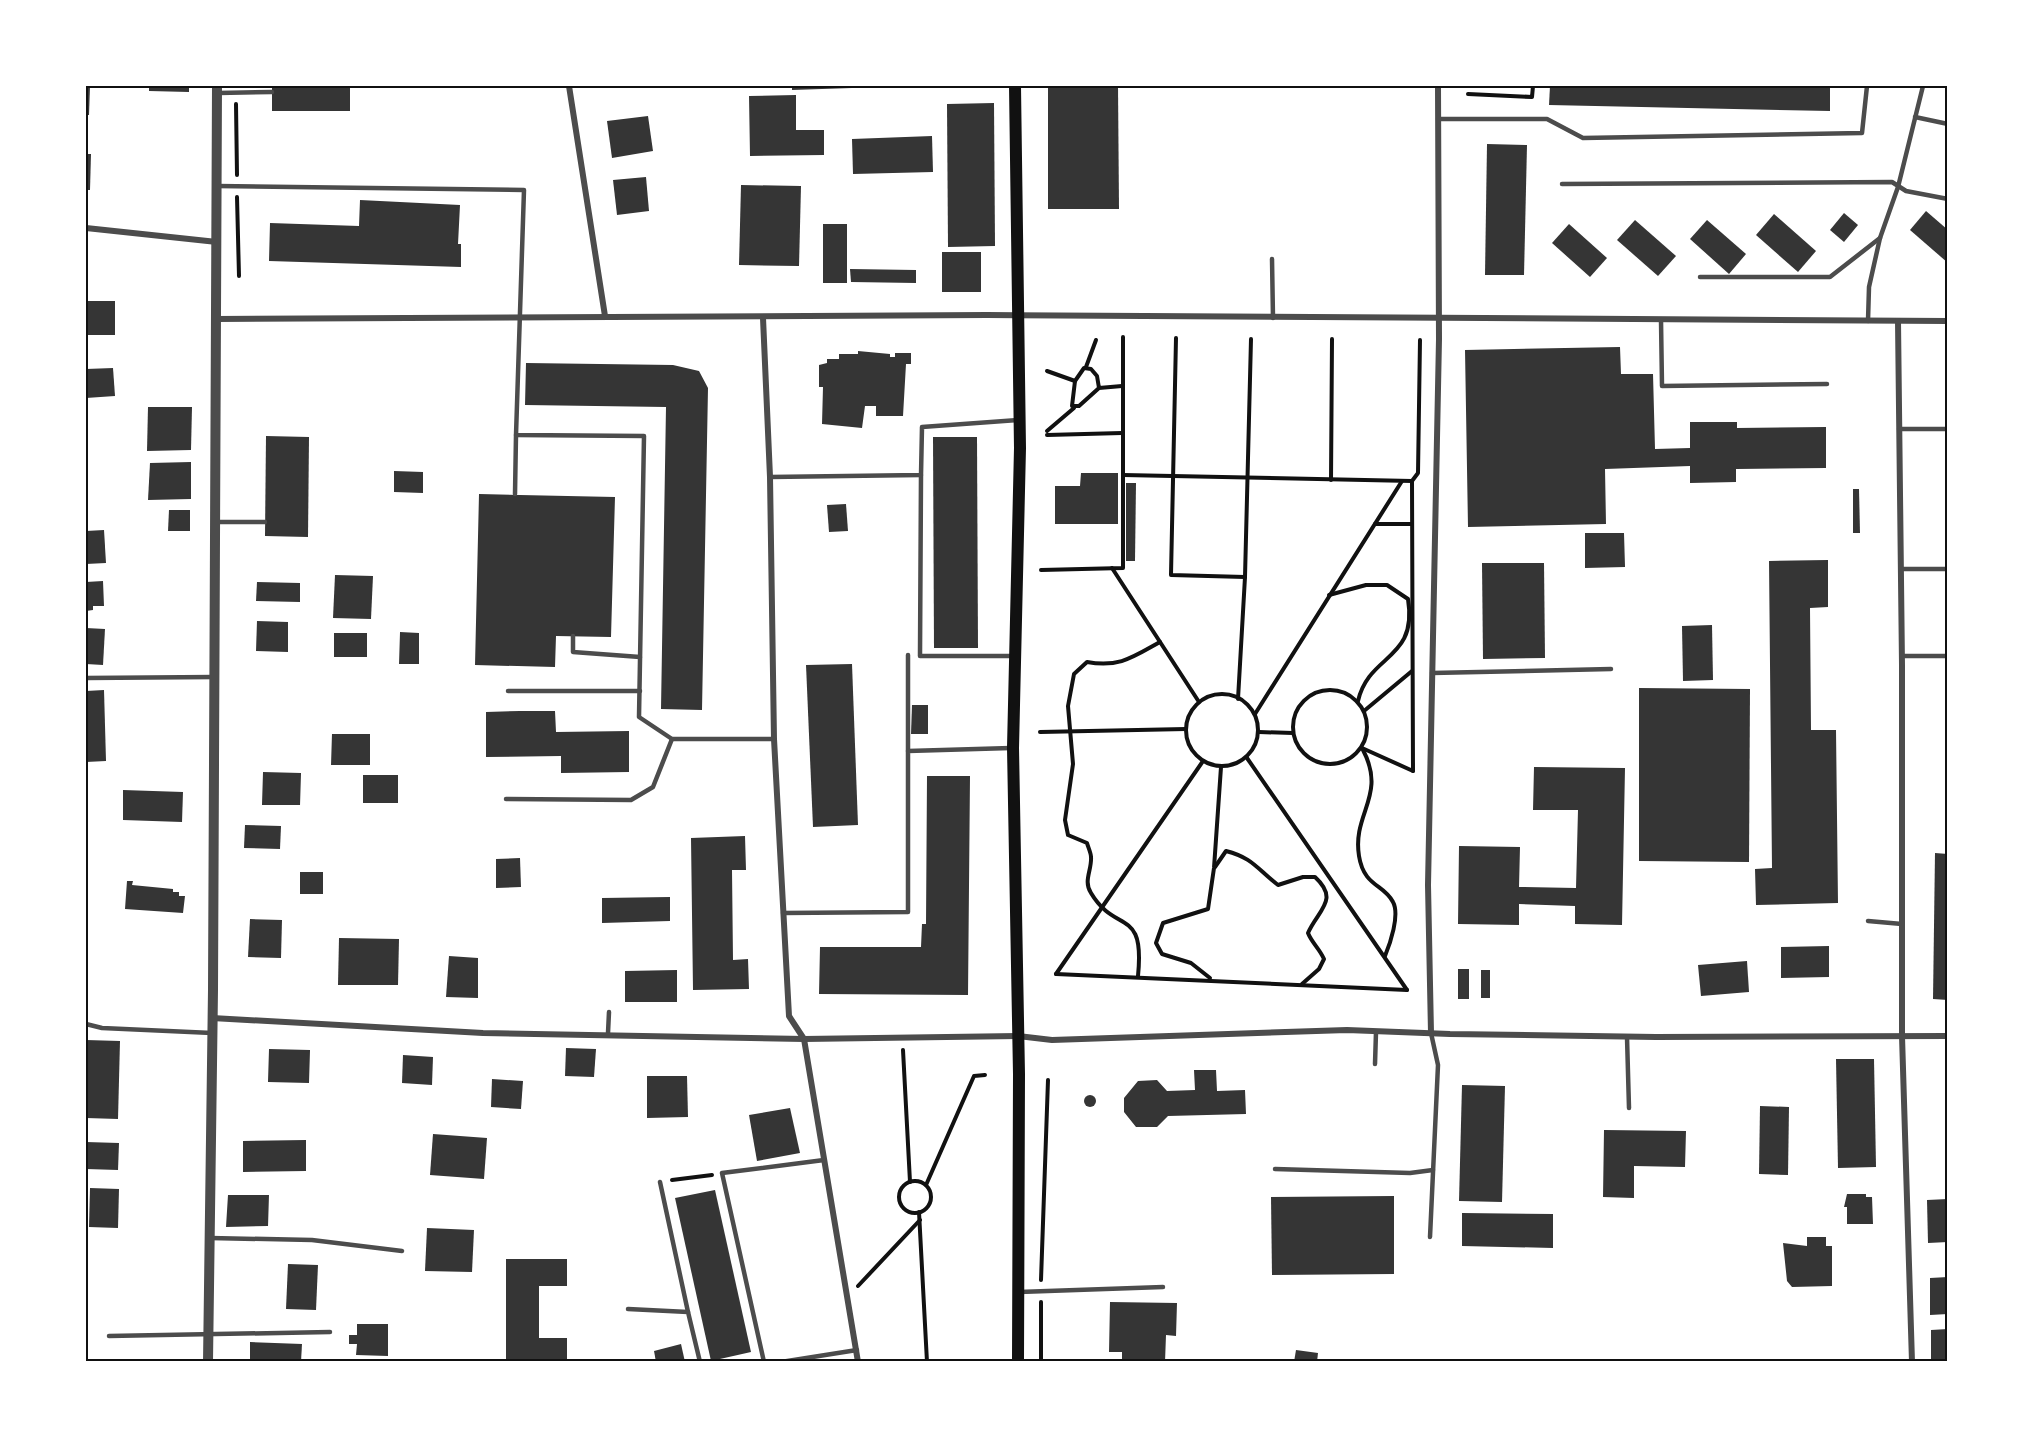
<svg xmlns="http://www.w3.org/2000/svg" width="2033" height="1447" font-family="Lato,sans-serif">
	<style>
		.building { fill: #353535 }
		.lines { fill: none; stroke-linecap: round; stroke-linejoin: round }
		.path { stroke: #111; stroke-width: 4 }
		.service { stroke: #4c4c4c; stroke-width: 4.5 }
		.minor { stroke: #4c4c4c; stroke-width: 6 }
		.tertiary { stroke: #4c4c4c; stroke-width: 10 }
		.secondary { stroke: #111; stroke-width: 12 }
		.neatline { fill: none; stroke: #111; stroke-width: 2 }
	</style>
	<rect width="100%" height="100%" fill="#fff"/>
	<g class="building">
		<polygon points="86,86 90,86 89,115 86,115"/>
		<polygon points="149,86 189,86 189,92 149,91"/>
		<rect x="272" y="86" width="78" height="25"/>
		<polygon points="792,86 852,86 852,88 792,90"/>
		<polygon points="1048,86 1118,86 1119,209 1048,209"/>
		<polygon points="1550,86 1830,86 1830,111 1549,105"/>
		<polygon points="796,95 796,130 824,130 824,155 750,156 749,96"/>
		<polygon points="994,103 995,246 948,247 947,104"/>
		<polygon points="648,116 653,151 612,158 607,121"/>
		<polygon points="932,136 933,172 853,174 852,139"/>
		<polygon points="1487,144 1527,145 1524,275 1485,275"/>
		<polygon points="86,154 91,154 90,190 86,190"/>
		<polygon points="646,177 649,211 617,215 613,180"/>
		<polygon points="741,185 801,186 799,266 739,265"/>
		<polygon points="360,200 460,205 458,244 461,244 461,267 269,261 270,223 359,226"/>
		<polygon points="1926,211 1948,230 1948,263 1910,230"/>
		<polygon points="1844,213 1858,225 1844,242 1830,230"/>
		<polygon points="1774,214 1816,251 1798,272 1756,235"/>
		<polygon points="1635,220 1676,256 1658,276 1617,240"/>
		<polygon points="1707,220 1746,254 1729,274 1690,239"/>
		<rect x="823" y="224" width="24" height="59"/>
		<polygon points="1569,224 1607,258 1590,277 1552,243"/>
		<rect x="942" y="252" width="39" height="40"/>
		<polygon points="850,269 916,270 916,283 851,282"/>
		<rect x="86" y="301" width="29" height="34"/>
		<polygon points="1620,347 1621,374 1653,374 1655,449 1690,448 1690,422 1737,422 1737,428 1826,427 1826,468 1736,469 1736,482 1690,483 1690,466 1605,469 1606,524 1468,527 1465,350"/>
		<polygon points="858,351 890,354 890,357 895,357 895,353 911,353 911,364 906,364 903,416 876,416 876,406 865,406 862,428 822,424 823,387 819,387 819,365 827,363 827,359 839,359 839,354 858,354"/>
		<polygon points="526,363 673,365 699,371 708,388 702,710 661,709 666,407 525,405"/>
		<polygon points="113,368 115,396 86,398 86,369"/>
		<polygon points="148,407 192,407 191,450 147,451"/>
		<polygon points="266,436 309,437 308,537 265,536"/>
		<polygon points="933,437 977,437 978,648 934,648"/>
		<polygon points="191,462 191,499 148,500 150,463"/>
		<polygon points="394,471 423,472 423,493 394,492"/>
		<polygon points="1081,473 1118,473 1118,524 1055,524 1055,486 1080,486"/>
		<polygon points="1126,483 1136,483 1135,561 1126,561"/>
		<polygon points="1853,489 1859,489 1860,533 1853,533"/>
		<polygon points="479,494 615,497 611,637 556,636 555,667 475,665"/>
		<polygon points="846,504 848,531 829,532 827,505"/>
		<polygon points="169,510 190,510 190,531 168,531"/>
		<polygon points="104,530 106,563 86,564 86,531"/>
		<polygon points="1585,533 1624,533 1625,567 1585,568"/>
		<polygon points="1828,560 1828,607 1810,608 1811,730 1836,730 1838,903 1756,905 1755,869 1772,868 1769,561"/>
		<polygon points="1482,563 1544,563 1545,658 1483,659"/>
		<polygon points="335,575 373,576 371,619 333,618"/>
		<polygon points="103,581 104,606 93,606 93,610 86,611 86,582"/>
		<polygon points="257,582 300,583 300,602 256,601"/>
		<polygon points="257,621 288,622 288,652 256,651"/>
		<polygon points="1712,625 1713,680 1683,681 1682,626"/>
		<polygon points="86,628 105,629 103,665 86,664"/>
		<polygon points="400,632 419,633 419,664 399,664"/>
		<rect x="334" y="633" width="33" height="24"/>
		<polygon points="852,664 858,825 813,827 806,665"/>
		<polygon points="1639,688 1750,689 1749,862 1639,861"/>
		<polygon points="104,690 106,761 86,762 86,691"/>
		<polygon points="912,705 928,705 928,734 911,734"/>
		<polygon points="520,711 555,711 556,732 629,731 629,772 561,773 561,756 486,757 486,712"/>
		<polygon points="332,734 370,734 370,765 331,765"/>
		<polygon points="1534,767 1625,768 1622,925 1575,924 1575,906 1519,904 1519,925 1458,924 1459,846 1520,847 1519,887 1576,888 1578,810 1533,810"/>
		<polygon points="263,772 301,773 300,805 262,805"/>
		<rect x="363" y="775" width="35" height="28"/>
		<polygon points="927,776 970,776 968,995 819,994 820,947 921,947 922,924 926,924"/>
		<polygon points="123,790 183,792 182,822 123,820"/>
		<polygon points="245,825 281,826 280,849 244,848"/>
		<polygon points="745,836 746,870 732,870 733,960 748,959 749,989 693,990 691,838"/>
		<polygon points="1935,853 1948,854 1948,1000 1933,999"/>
		<polygon points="520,858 521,887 496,888 496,859"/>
		<rect x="300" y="872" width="23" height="22"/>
		<polygon points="127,881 133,881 132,885 173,889 173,892 179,892 179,896 185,896 183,913 125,909"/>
		<polygon points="670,897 670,921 602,923 602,898"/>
		<polygon points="250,919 282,920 281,958 248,957"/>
		<polygon points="339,938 399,939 398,985 338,985"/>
		<polygon points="1829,946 1829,977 1781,978 1781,947"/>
		<polygon points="449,956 478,958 478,998 446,997"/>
		<polygon points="1747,961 1749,992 1701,996 1698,965"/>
		<rect x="1458" y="969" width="11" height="30"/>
		<polygon points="677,970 677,1002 625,1002 625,971"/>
		<rect x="1481" y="970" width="9" height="28"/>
		<polygon points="86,1040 120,1041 118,1119 86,1118"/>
		<polygon points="566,1048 596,1049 594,1077 565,1076"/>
		<polygon points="269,1049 310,1050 309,1083 268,1082"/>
		<polygon points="403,1055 433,1057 432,1085 402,1083"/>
		<polygon points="1836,1059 1874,1059 1876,1167 1838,1168"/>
		<polygon points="1194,1070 1216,1070 1217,1091 1245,1090 1246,1114 1168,1116 1157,1127 1136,1127 1124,1112 1124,1098 1138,1081 1157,1080 1167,1091 1195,1090"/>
		<polygon points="647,1076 687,1076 688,1117 647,1118"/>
		<polygon points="492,1079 523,1081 521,1109 491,1107"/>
		<polygon points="1462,1085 1505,1086 1502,1202 1459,1201"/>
		<circle cx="1090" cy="1101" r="6"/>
		<polygon points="1760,1106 1789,1107 1788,1175 1759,1174"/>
		<polygon points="790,1108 800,1153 757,1161 749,1115"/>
		<polygon points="1604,1130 1686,1131 1685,1167 1634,1166 1634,1198 1603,1197"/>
		<polygon points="433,1134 487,1138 484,1179 430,1175"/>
		<polygon points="306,1140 306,1171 243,1172 243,1141"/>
		<polygon points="86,1142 119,1143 118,1170 86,1169"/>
		<polygon points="90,1188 119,1189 118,1228 89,1227"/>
		<polygon points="715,1190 751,1352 711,1361 675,1198"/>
		<polygon points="1847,1194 1866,1194 1866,1197 1872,1197 1873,1224 1847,1224 1847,1207 1844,1207"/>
		<polygon points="228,1195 269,1195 268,1226 226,1227"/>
		<polygon points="1394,1196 1394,1274 1272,1275 1271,1197"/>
		<polygon points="1948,1199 1948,1242 1928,1243 1927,1200"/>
		<polygon points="1462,1213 1553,1214 1553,1248 1462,1246"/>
		<polygon points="427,1228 474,1230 472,1272 425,1271"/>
		<polygon points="1807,1237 1826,1237 1826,1246 1832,1246 1832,1286 1792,1287 1787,1281 1783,1243 1807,1246"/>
		<polygon points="506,1259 567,1259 567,1286 539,1286 539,1338 567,1338 567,1362 506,1362"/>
		<polygon points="288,1264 318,1265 316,1310 286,1309"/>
		<polygon points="1948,1277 1948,1314 1930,1315 1930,1278"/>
		<polygon points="1110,1302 1177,1303 1176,1336 1166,1335 1165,1362 1122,1362 1122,1352 1109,1352"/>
		<polygon points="357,1324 388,1324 388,1356 356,1355 357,1344 349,1344 349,1335 357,1335"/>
		<polygon points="1948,1329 1948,1362 1931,1362 1931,1330"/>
		<polygon points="250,1342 302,1344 301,1362 250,1362"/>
		<polygon points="681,1344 685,1362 656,1362 654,1351"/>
		<polygon points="1296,1350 1318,1353 1317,1362 1294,1362"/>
	</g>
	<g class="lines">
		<g class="path">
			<polyline points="1468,94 1532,97 1533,86"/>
			<polyline points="236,104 237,175"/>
			<polyline points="237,197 239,276"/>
			<polyline points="1176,338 1171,575 1245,577"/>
			<polyline points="1086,367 1096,340"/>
			<polyline points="1047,371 1075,381"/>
			<polyline points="1099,388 1097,376 1091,369 1084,368 1075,381 1072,406 1079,406 1099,388 1122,386"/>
			<polyline points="1047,431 1074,408"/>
			<polyline points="1047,435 1122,433"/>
			<polyline points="1123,475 1412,481"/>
			<polyline points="1331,480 1332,339"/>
			<polyline points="1375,524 1412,524"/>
			<polyline points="1112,568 1199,702"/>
			<polyline points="1041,570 1123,568 1123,337"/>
			<path d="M 1329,595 L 1366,585 L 1387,585 L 1408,599 C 1418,661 1369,653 1358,701"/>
			<circle cx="1330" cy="727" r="37"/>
			<circle cx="1222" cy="730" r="36"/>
			<polyline points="1238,699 1245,577 1251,339"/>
			<polyline points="1364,711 1412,671"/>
			<polyline points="1255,714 1402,481"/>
			<polyline points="1040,732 1186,729"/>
			<polyline points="1259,732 1293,733"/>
			<polyline points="1362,748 1413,771"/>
			<path d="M 1363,750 C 1387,796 1352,813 1359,856 C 1364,887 1384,884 1393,902 C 1400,915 1390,944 1385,956"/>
			<polyline points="1247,758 1407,990"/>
			<polyline points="1413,771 1412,481 1418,473 1420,340"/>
			<path d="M 1215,867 L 1226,851 C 1253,858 1257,869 1278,885 L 1303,877 L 1315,877 C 1340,900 1318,910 1308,933 C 1312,943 1319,948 1324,959 L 1319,969 L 1302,984"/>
			<polyline points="1056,974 1407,990"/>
			<polyline points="1056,974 1203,761"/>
			<path d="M 1138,976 C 1145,906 1116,935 1091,893 C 1083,881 1092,870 1091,857 C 1091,853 1088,847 1087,843 L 1068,835 L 1065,820 L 1073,764 L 1068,706 L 1074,674 L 1087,662 C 1119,668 1133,657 1160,642"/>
			<polyline points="1210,978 1191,963 1162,954 1156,943 1163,923 1208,909 1214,868 1221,767"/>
			<polyline points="903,1050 910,1182"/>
			<polyline points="672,1180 712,1175"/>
			<circle cx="915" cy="1197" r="16"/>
			<polyline points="926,1185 974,1076 985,1075"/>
			<polyline points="919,1212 927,1362"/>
			<polyline points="1041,1280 1048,1080"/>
			<polyline points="858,1286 920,1220"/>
			<polyline points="1041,1302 1041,1362"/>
		</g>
		<g class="service">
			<polyline points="218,93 272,92"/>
			<polyline points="1915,117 1948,124"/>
			<polyline points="1438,119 1547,119 1583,138 1862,133 1867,86"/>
			<polyline points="1562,184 1892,182 1906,191 1948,199"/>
			<polyline points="217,186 524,190 516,435 644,436 639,717 672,739 774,739"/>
			<polyline points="1272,259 1273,318"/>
			<polyline points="1700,277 1830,277 1880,238"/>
			<polyline points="1661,320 1662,386 1827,384"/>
			<polyline points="1868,321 1869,287 1880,238 1898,187 1923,86"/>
			<polyline points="1899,429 1948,429"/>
			<polyline points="921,475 920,656 1013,656"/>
			<polyline points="770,477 921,475 922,427 1019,420"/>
			<polyline points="515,494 516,435"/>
			<polyline points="217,522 265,522"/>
			<polyline points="1901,569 1948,569"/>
			<polyline points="573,636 573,652 640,657"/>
			<polyline points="1902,656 1948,656"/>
			<polyline points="1432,673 1611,669"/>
			<polyline points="86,678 214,677"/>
			<polyline points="508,691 640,691"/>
			<polyline points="908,751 908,655"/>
			<polyline points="506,799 631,800 653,787 672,739"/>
			<polyline points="783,913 908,912 908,751 1011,748"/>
			<polyline points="1868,921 1902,924"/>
			<polyline points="86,1024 102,1028 212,1033"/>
			<polyline points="608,1033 609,1012"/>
			<polyline points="1627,1037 1629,1108"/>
			<polyline points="1375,1064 1376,1032"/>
			<polyline points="1275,1169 1410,1173 1433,1170"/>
			<polyline points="660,1182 688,1312"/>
			<polyline points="1430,1237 1438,1065 1431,1033"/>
			<polyline points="210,1238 312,1240 402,1251"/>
			<polyline points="1019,1292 1163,1287"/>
			<polyline points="628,1309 688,1312 700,1362"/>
			<polyline points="109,1336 330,1332"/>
			<polyline points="764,1362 722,1173 824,1160"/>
			<polyline points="781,1362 857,1350"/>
		</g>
		<g class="minor">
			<polyline points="569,86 605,316"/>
			<polyline points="86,228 217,242"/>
			<polyline points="763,318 770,477 774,739 789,1016 804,1039 858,1362"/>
			<polyline points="216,319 987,315 1948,321"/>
			<polyline points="1898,321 1902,665 1902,1036 1912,1362"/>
			<polyline points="212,1018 483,1033 804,1039 1018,1036 1052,1040 1347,1030 1450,1034 1656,1037 1948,1036"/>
			<polyline points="1431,1033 1428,885 1439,339 1438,86"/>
		</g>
		<polyline class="tertiary" points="208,1362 213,990 217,86"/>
		<polyline class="secondary" points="1015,86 1020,448 1013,748 1019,1074 1018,1362"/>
	</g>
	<rect width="2033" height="1447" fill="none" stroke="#ffffff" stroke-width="174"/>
	<rect x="87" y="87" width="1859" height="1273" class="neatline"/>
</svg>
